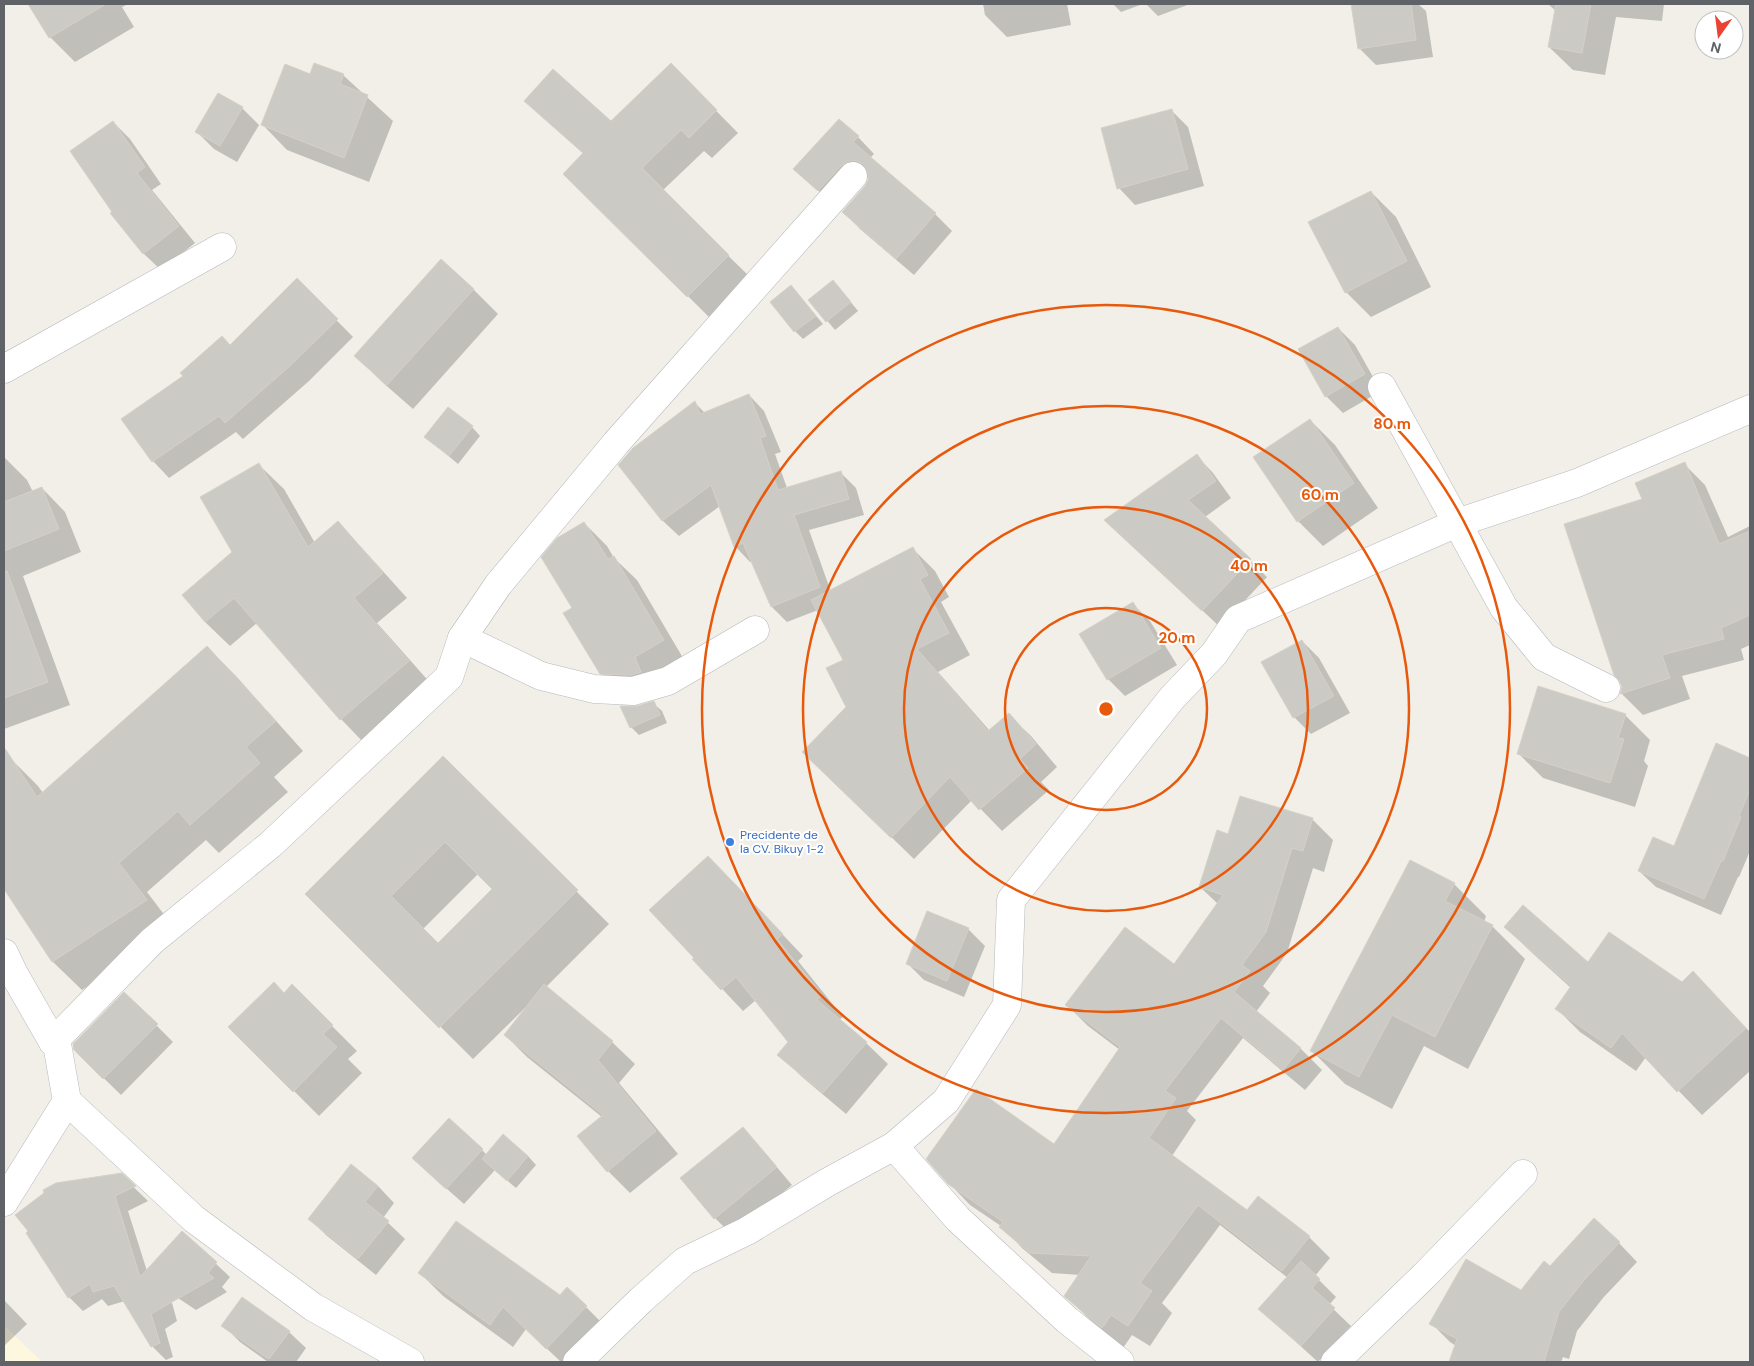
<svg xmlns="http://www.w3.org/2000/svg" width="1754" height="1366" font-family="'DM Sans',sans-serif">
	<style>
		.commercial { fill: #fef7e0 }
		.shadow { fill: #0003; fill-rule: evenodd }
		.building { fill: #cccac5; stroke: #d6d1c6; fill-rule: evenodd }
		.lines { fill: none; stroke-linecap: round; stroke-linejoin: round }
		.street-casing { stroke: #b5b8bc; stroke-width: 29 }
		.secondary-casing { stroke: #b6babf; stroke-width: 29 }
		.street { stroke: #fff; stroke-width: 28 }
		.secondary { stroke: #fff; stroke-width: 28 }
		.ring { fill: none; stroke: #e8590c; stroke-width: 2.5 }
		.shop-dot { fill: #3f7fe0; stroke: #fff; stroke-width: 2 }
		.labels { text-anchor: middle; dominant-baseline: central; stroke-width: 4; stroke-linejoin: round; paint-order: stroke }
		.shop-label { font-size: 12px; fill: #366cbe; stroke: #fff; text-anchor: start }
		.centre { fill: #e8590c; stroke: #fff; stroke-width: 2.5 }
		.ring-label { font-size: 15px; text-anchor: middle; font-weight: bold; fill: #e8590c; stroke: #fff; stroke-width: 4; stroke-linejoin: round; paint-order: stroke }
	</style>
	<rect width="100%" height="100%" fill="#f1efe8"/>
	<polygon class="commercial" points="4,1325 42,1362 4,1362"/>
	<g class="shadow">
		<polygon points="30,4 128,4 122,7 134,27 75,62 50,37"/>
		<polygon points="983,4 1067,4 1071,25 1007,37 985,15"/>
		<polygon points="1113,4 1143,4 1121,12"/>
		<polygon points="1146,4 1190,4 1158,16"/>
		<polygon points="1352,4 1418,4 1426,11 1433,57 1376,65 1359,48"/>
		<polygon points="1548,4 1664,4 1662,21 1616,17 1605,75 1573,70 1549,47 1556,11"/>
		<polygon points="671,65 738,133 712,158 704,151 662,191 750,277 710,318 565,174 584,154 526,101 611,123"/>
		<polygon points="311,75 343,75 393,121 369,182 287,150 262,124"/>
		<polygon points="242,108 259,125 237,162 214,149 197,132"/>
		<polygon points="1171,110 1188,127 1204,186 1135,205 1119,188"/>
		<polygon points="113,122 130,139 161,184 152,190 195,243 161,270 144,254 112,214 114,212"/>
		<polygon points="858,137 874,154 870,158 935,214 952,231 914,275 860,229 844,212 866,187 869,177 865,178 836,207 795,169"/>
		<polygon points="1371,192 1396,217 1431,287 1371,317 1346,292"/>
		<polygon points="297,280 353,337 309,381 243,439 236,432 169,478 153,461 230,347"/>
		<polygon points="791,286 823,324 803,339 795,331"/>
		<polygon points="473,289 498,314 413,409 381,381 356,356"/>
		<polygon points="841,290 858,311 835,330 810,300"/>
		<polygon points="1338,328 1355,345 1381,391 1343,413 1326,396"/>
		<polygon points="749,395 764,411 781,452 775,454 787,488 840,472 856,488 864,515 809,530 831,592 913,549 935,571 949,597 941,602 970,655 938,672 990,731 1009,715 1031,736 1057,767 1041,782 1049,790 1002,831 972,800 914,859 826,774 847,707 844,660 818,610 787,622 772,607 752,561 750,562 735,546 720,506 679,536 663,521 620,465 694,402 705,413"/>
		<polygon points="1310,420 1335,445 1378,508 1323,546 1298,521"/>
		<polygon points="472,427 480,436 458,464 426,437"/>
		<polygon points="1197,456 1213,473 1231,498 1205,517 1267,577 1220,627 1123,536"/>
		<polygon points="4,457 27,480 33,492 42,488 65,512 81,552 23,576 70,705 4,729"/>
		<polygon points="1684,464 1705,485 1728,537 1750,526 1750,645 1741,649 1744,660 1682,676 1690,699 1643,715 1622,694 1643,500"/>
		<polygon points="259,465 284,489 315,543 338,523 362,548 407,598 377,623 433,686 365,744 341,719 257,623 230,646 205,622 233,552"/>
		<polygon points="584,523 607,546 614,558 637,580 686,663 625,696 601,673 574,608"/>
		<polygon points="1133,604 1150,621 1177,665 1125,696 1108,679"/>
		<polygon points="1302,641 1319,658 1350,713 1311,734 1294,717 1263,662"/>
		<polygon points="207,647 236,676 303,751 274,777 288,792 219,853 206,840 147,892 175,929 82,990 53,962 4,887 4,761 9,757 38,786 43,793"/>
		<polygon points="653,703 662,711 667,723 639,735 631,727 637,707"/>
		<polygon points="1625,715 1650,740 1644,761 1648,766 1635,807 1543,778 1518,753"/>
		<polygon points="1717,745 1750,760 1750,851 1739,877 1738,877 1721,915 1656,887 1639,871 1674,848"/>
		<path d="M 443,758 L 609,924 L 546,987 L 612,1042 L 635,1064 L 619,1083 L 678,1154 L 630,1193 L 608,1171 L 602,1117 L 527,1057 L 505,1035 L 526,1009 L 525,1008 L 473,1059 L 307,894 ZM 478,874 L 493,889 L 438,944 L 423,929 Z"/>
		<polygon points="1312,819 1333,840 1324,872 1313,868 1287,953 1263,986 1270,993 1256,1012 1301,1049 1322,1070 1305,1090 1243,1038 1187,1111 1196,1120 1172,1156 1247,1212 1258,1197 1309,1237 1330,1258 1315,1276 1336,1297 1329,1305 1351,1326 1318,1362 1260,1309 1288,1278 1220,1225 1162,1303 1172,1313 1150,1346 1132,1335 1123,1348 1087,1317 1066,1296 1080,1275 1052,1273 1022,1248 1001,1226 970,1205 949,1183 1055,1146 1120,1050 1088,1026 1067,1005 1174,966 1218,904 1200,887 1229,835"/>
		<polygon points="730,879 803,956 798,961 843,1017 839,1020 866,1043 888,1064 846,1114 801,1076 779,1054 790,1042 756,1000 743,1011 694,959"/>
		<polygon points="1454,884 1486,916 1484,922 1492,926 1525,959 1468,1069 1424,1046 1392,1109 1345,1084 1312,1051"/>
		<polygon points="1506,927 1588,964 1682,983 1693,973 1750,1032 1750,1071 1702,1115 1646,1057 1636,1071 1580,1032 1556,1008 1571,988 1530,951"/>
		<polygon points="968,929 985,946 964,997 924,980 907,963"/>
		<polygon points="292,986 357,1051 348,1059 362,1073 319,1116 230,1027 284,994"/>
		<polygon points="124,993 173,1042 121,1095 75,1050"/>
		<polygon points="742,1129 759,1146 792,1185 732,1235 715,1218"/>
		<polygon points="482,1150 487,1155 528,1156 536,1165 516,1188 495,1170 464,1204 430,1174"/>
		<polygon points="121,1175 148,1201 128,1211 147,1271 182,1232 230,1277 222,1287 227,1292 196,1310 169,1292 177,1321 165,1329 173,1357 166,1360 152,1346 125,1301 108,1306 102,1299 83,1311 69,1297"/>
		<polygon points="378,1186 394,1203 383,1218 405,1239 376,1275 326,1235 309,1218"/>
		<polygon points="1619,1243 1637,1262 1603,1298 1577,1331 1569,1359 1563,1357 1561,1362 1450,1362 1456,1346 1450,1342 1431,1323 1521,1292 1550,1268"/>
		<polygon points="420,1273 560,1297 568,1289 609,1330 579,1362 561,1362 526,1329 513,1347 443,1296"/>
		<polygon points="4,1300 27,1324 4,1346"/>
		<polygon points="223,1325 289,1332 306,1348 296,1362 268,1362 240,1342"/>
	</g>
	<g class="building">
		<polygon points="28,4 106,4 49,38"/>
		<polygon points="1351,4 1411,4 1416,40 1358,49"/>
		<polygon points="1556,4 1591,4 1582,53 1548,47"/>
		<polygon points="314,63 344,74 340,84 368,95 344,158 261,125 285,64 310,74"/>
		<polygon points="671,63 717,110 689,138 681,130 642,168 729,255 687,297 563,174 583,153 524,101 553,69 611,121"/>
		<polygon points="218,93 243,107 220,146 195,132"/>
		<polygon points="1172,109 1188,169 1117,189 1101,128"/>
		<polygon points="839,119 859,136 853,142 936,213 896,259 842,212 865,186 868,180 868,171 863,164 856,161 848,161 841,166 818,191 793,169"/>
		<polygon points="113,121 145,167 137,173 179,226 143,254 110,213 112,212 70,151"/>
		<polygon points="1371,191 1407,261 1345,293 1308,222"/>
		<polygon points="441,259 474,289 387,385 354,356"/>
		<polygon points="297,278 338,319 292,364 225,423 219,416 152,462 121,419 183,376 180,373 222,336 230,345"/>
		<polygon points="833,280 851,302 826,322 808,300"/>
		<polygon points="791,285 816,316 794,332 770,302"/>
		<polygon points="1338,327 1365,374 1325,397 1298,349"/>
		<polygon points="749,394 766,436 760,438 778,490 841,471 849,499 794,515 820,587 771,607 743,543 734,547 711,485 662,521 618,465 633,448 695,401 700,414"/>
		<polygon points="448,407 473,426 449,456 424,437"/>
		<polygon points="1310,419 1354,483 1297,522 1253,457"/>
		<polygon points="1197,454 1216,481 1188,500 1251,559 1202,611 1104,520"/>
		<polygon points="1685,462 1719,544 1750,531 1750,615 1721,628 1724,639 1662,655 1670,678 1620,694 1622,687 1619,680 1614,675 1564,524 1642,499 1635,483"/>
		<polygon points="259,463 308,547 338,521 383,573 354,598 409,661 340,720 234,598 205,622 182,595 232,552 200,497"/>
		<polygon points="42,487 59,529 4,551 4,502"/>
		<polygon points="584,522 608,559 614,556 664,640 635,657 641,672 631,675 600,674 563,613 572,608 541,557 557,538"/>
		<polygon points="913,547 928,575 920,579 949,633 917,649 988,731 1009,713 1036,744 1020,759 1028,768 979,810 950,777 891,838 802,752 846,707 826,668 843,660 811,600"/>
		<polygon points="4,571 7,571 48,682 4,698"/>
		<polygon points="1133,602 1161,648 1107,680 1079,634"/>
		<polygon points="1302,640 1334,696 1293,718 1261,662"/>
		<polygon points="207,646 276,721 246,747 260,763 190,825 178,811 119,863 147,900 52,962 4,889 4,747 37,797"/>
		<polygon points="1538,686 1626,714 1618,738 1624,739 1610,783 1517,754"/>
		<polygon points="654,701 660,715 630,728 620,706 637,706"/>
		<polygon points="1716,743 1750,758 1750,790 1739,816 1741,817 1723,861 1721,861 1704,899 1638,871 1653,837 1674,846"/>
		<path d="M 443,756 L 578,890 L 439,1028 L 305,894 ZM 445,842 L 492,889 L 438,943 L 391,896 Z"/>
		<polygon points="1240,796 1313,818 1303,851 1292,848 1266,932 1242,965 1250,971 1234,992 1301,1048 1283,1070 1221,1018 1165,1091 1176,1098 1149,1138 1247,1210 1258,1196 1310,1236 1282,1271 1198,1205 1140,1283 1152,1291 1128,1326 1111,1315 1102,1328 1064,1296 1091,1256 1030,1253 999,1227 1003,1222 948,1184 926,1159 976,1089 1054,1144 1120,1047 1065,1005 1125,927 1174,964 1223,895 1199,887 1217,830 1228,834"/>
		<polygon points="708,856 783,934 777,939 822,995 817,1000 867,1042 823,1093 777,1055 788,1042 736,977 721,990 692,959 694,958 649,910"/>
		<polygon points="1410,860 1455,883 1445,901 1493,925 1435,1037 1392,1015 1359,1077 1310,1051"/>
		<polygon points="1523,905 1588,962 1609,932 1682,982 1693,971 1746,1028 1677,1092 1622,1033 1611,1048 1555,1009 1571,986 1504,927"/>
		<polygon points="927,911 969,928 947,981 906,964"/>
		<polygon points="274,982 284,993 292,984 333,1025 323,1034 337,1047 293,1092 228,1027"/>
		<polygon points="544,984 613,1041 598,1060 656,1131 607,1172 577,1136 603,1115 504,1035"/>
		<polygon points="124,992 158,1024 103,1079 74,1050 73,1044"/>
		<polygon points="449,1118 483,1149 446,1189 412,1158"/>
		<polygon points="743,1127 777,1167 714,1219 680,1178"/>
		<polygon points="503,1134 528,1156 507,1181 482,1159"/>
		<polygon points="351,1164 378,1186 365,1202 389,1221 358,1259 308,1219"/>
		<polygon points="122,1173 136,1186 115,1196 140,1277 182,1231 217,1262 208,1273 214,1278 151,1314 160,1343 151,1347 114,1286 93,1292 90,1284 68,1298 26,1233 28,1231 15,1215 44,1193 43,1190 56,1183"/>
		<polygon points="1594,1218 1620,1242 1585,1279 1559,1312 1544,1362 1449,1362 1457,1339 1429,1324 1466,1259 1521,1290 1544,1261 1550,1266"/>
		<polygon points="456,1221 560,1295 567,1287 587,1306 546,1349 503,1307 490,1325 418,1273"/>
		<polygon points="1301,1261 1320,1279 1312,1288 1335,1308 1301,1346 1258,1309"/>
		<polygon points="242,1297 290,1331 269,1359 221,1326"/>
	</g>
	<g class="lines">
		<defs>
			<g id="street">
				<polyline points="4,369 222,247"/>
				<polyline points="1382,387 1504,608 1544,657 1606,688"/>
				<polyline points="462,638 541,676 594,689 633,691 668,681 755,630"/>
				<polyline points="53,1042 152,941 270,845 449,677 462,638 498,585 616,443 853,176"/>
				<polyline points="67,1101 194,1219 313,1307 410,1362"/>
				<polyline points="894,1146 958,1219 1067,1320 1120,1362"/>
				<polyline points="577,1362 641,1300 685,1261 747,1231 828,1182 894,1146 946,1101 1007,1005 1011,900 1172,698 1214,654 1238,619 1457,523 1577,483 1750,409"/>
				<polyline points="1335,1362 1424,1276 1523,1174"/>
			</g>
			<polyline id="secondary" points="4,953 14,974 53,1042 57,1044 67,1101 4,1202"/>
		</defs>
		<use href="#street" class="street-casing"/>
		<use href="#secondary" class="secondary-casing"/>
		<use href="#street" class="street"/>
		<use href="#secondary" class="secondary"/>
	</g>
	<g class="ring">
		<circle cx="1106" cy="709" r="101"/>
		<circle cx="1106" cy="709" r="202"/>
		<circle cx="1106" cy="709" r="303"/>
		<circle cx="1106" cy="709" r="404"/>
	</g>
	<circle class="shop-dot" cx="730" cy="842" r="5"/>
	<g class="labels">
		<g class="shop-label">
			<text x="740" y="835">Precidente de<tspan x="740" dy="14">la CV. Bikuy 1-2</tspan></text>
		</g>
	</g>
	<circle cx="1106" cy="709" r="8" class="centre"/>
	<g class="ring-label">
		<text x="1392" y="429">80 m</text>
		<text x="1320" y="500">60 m</text>
		<text x="1249" y="571">40 m</text>
		<text x="1177" y="643">20 m</text>
	</g>
	<rect width="1754" height="1366" fill="none" stroke="#5f6368" stroke-width="10"/>
	<g transform="translate(1719 35) rotate(194)"><circle r="24" fill="#ffffff" stroke="#bfc1c3"/>
	<path d="M0-4L9 19L0 12L-9 19Z" fill="#ea4335"/>
	<text y="-8" font-size="14" font-weight="bold" text-anchor="middle" fill="#5f6368">N</text>
	</g>
</svg>
